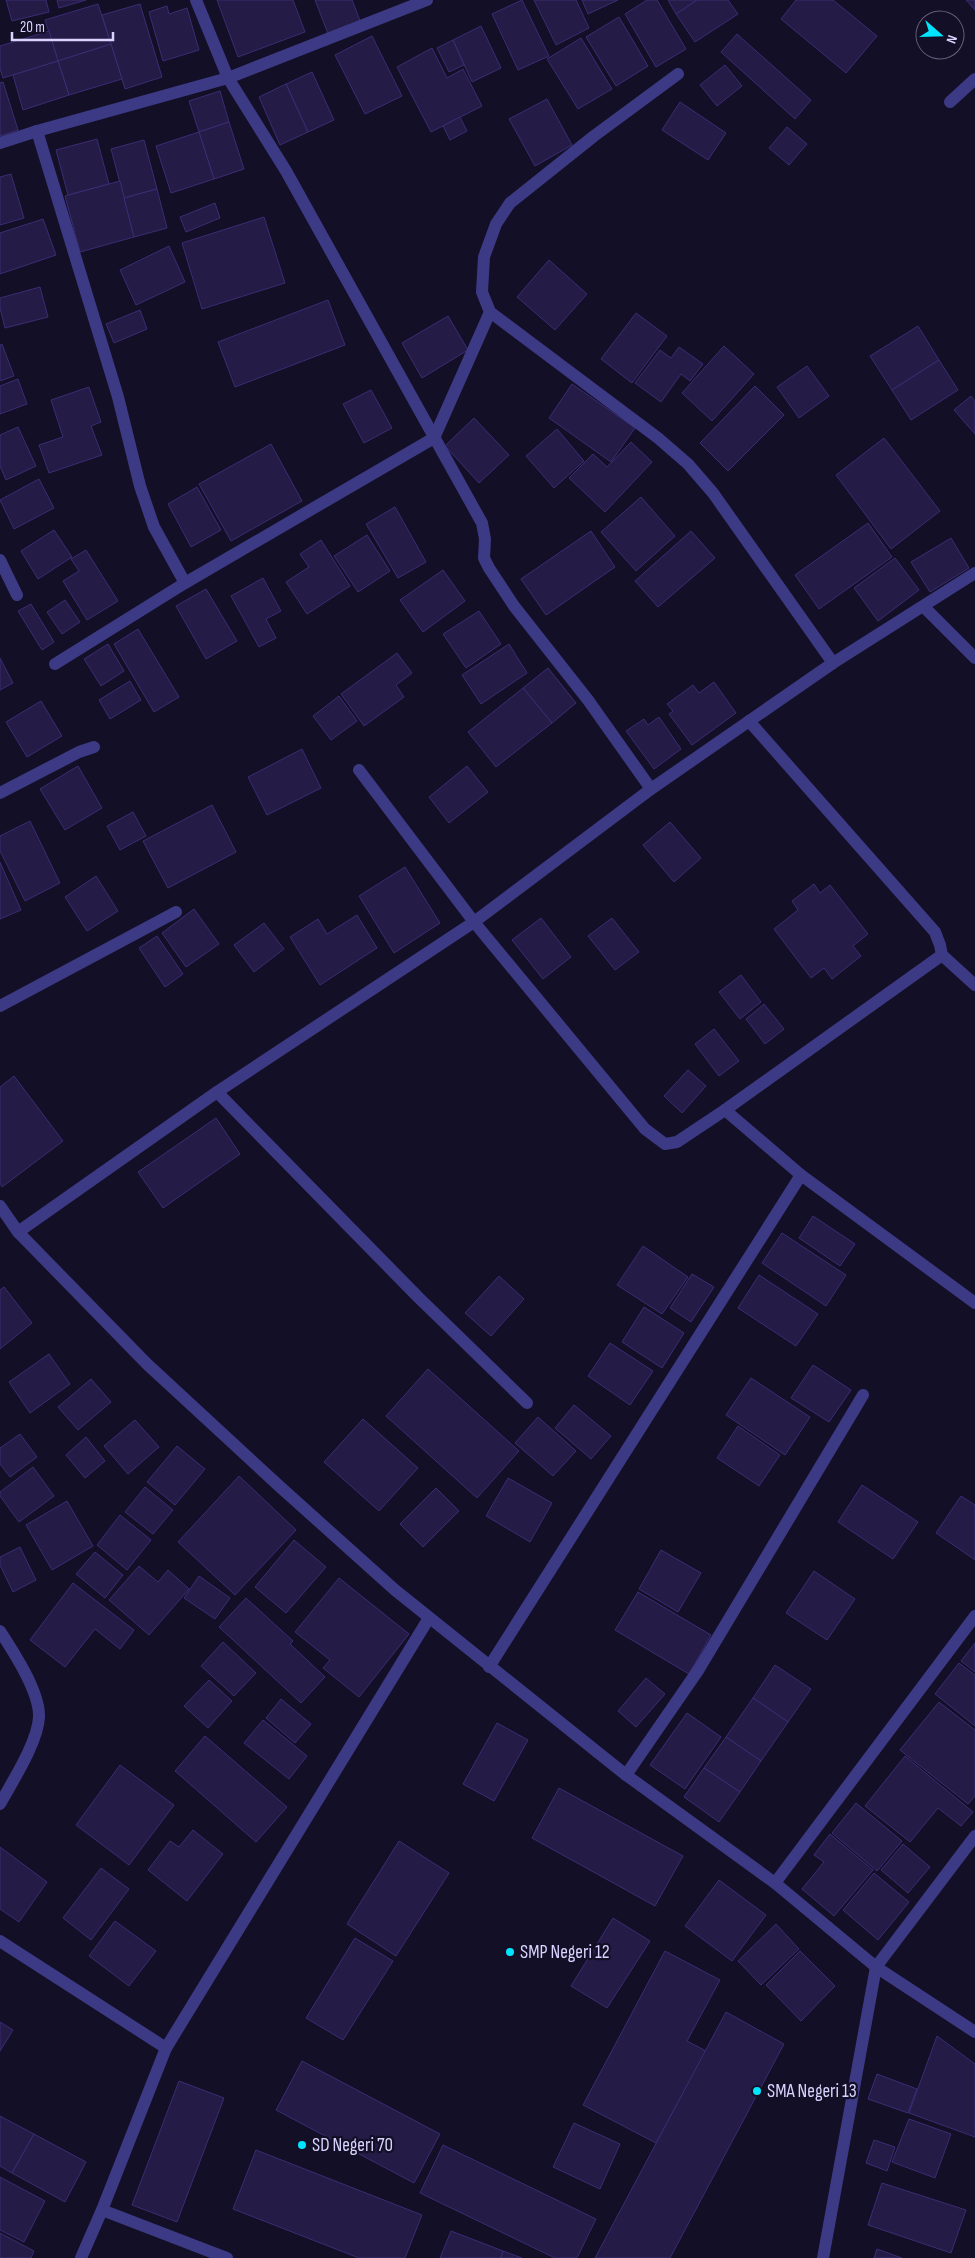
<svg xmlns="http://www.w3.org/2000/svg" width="975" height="2258" font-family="'Sofia Sans Condensed',sans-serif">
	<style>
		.building { fill: #241b47; stroke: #3b2d73 }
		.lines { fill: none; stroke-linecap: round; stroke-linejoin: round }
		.service { stroke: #3d3a85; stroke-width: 12 }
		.minor { stroke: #3d3a85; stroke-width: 12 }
		.tertiary { stroke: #3d3a85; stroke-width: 12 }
		.poi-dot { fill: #00e5ff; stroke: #130f26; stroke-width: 2 }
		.labels { text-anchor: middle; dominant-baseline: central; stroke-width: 4.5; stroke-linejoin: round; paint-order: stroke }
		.poi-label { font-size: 19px; fill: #d9d4ff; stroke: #130f26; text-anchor: start }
	</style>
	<rect width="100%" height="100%" fill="#130f26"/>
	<g class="building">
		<polygon points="6,0 46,0 49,12 12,21"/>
		<polygon points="57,0 86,0 59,8"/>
		<polygon points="217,0 293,0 305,32 238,57"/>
		<polygon points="315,0 352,0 361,23 329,36"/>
		<polygon points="522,0 549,56 518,70 492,14"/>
		<polygon points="534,0 576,0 589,28 556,45"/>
		<polygon points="582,0 618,0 588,14"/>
		<polygon points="647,0 657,0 686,49 656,67 625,14"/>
		<polygon points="668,0 697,0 676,14"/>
		<polygon points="697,0 728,0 738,14 695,42 676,14"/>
		<polygon points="796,0 833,0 877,36 846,73 781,19"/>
		<polygon points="966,0 975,0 975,10"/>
		<polygon points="98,4 111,44 58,61 45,20"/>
		<polygon points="140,4 162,77 125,89 102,15"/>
		<polygon points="167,6 169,14 187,8 199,50 163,61 149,12"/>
		<polygon points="619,17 648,66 616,86 586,37"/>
		<polygon points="481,26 501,68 472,82 453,40"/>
		<polygon points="49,31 58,61 3,78 0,69 0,46"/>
		<polygon points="737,34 811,100 795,119 721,52"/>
		<polygon points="372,36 402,96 365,114 335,55"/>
		<polygon points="581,38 612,89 578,109 547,59"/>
		<polygon points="453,40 464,65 449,72 437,48"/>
		<polygon points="111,44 122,79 69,95 58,61"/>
		<polygon points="432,48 447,78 463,69 482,106 431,132 397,67"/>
		<polygon points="58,61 69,95 23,110 13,75"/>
		<polygon points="725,65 742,86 717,106 700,85"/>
		<polygon points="312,72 334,120 308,132 286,84"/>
		<polygon points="3,82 18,130 0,136 0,83"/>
		<polygon points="286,84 308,132 280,145 259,97"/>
		<polygon points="220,91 229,122 199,132 189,101"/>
		<polygon points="547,99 572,145 535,166 509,119"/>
		<polygon points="680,102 726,133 708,160 662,130"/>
		<polygon points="460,117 467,131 450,140 443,126"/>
		<polygon points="229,122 244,169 214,179 199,132"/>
		<polygon points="787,127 807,144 789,165 769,148"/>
		<polygon points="199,132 214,179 171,193 156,146"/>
		<polygon points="97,139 109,184 68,195 56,150"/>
		<polygon points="144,140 157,189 124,198 111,149"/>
		<polygon points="11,174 24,218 0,225 0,177"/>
		<polygon points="120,181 134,237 80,252 65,196"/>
		<polygon points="157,189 167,228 134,237 124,198"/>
		<polygon points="215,203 220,218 186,232 180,217"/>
		<polygon points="264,217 285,283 202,309 182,243"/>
		<polygon points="43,219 56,255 0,274 0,233"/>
		<polygon points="169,246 185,282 136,305 120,270"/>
		<polygon points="549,260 587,294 555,330 517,297"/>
		<polygon points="40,287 48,317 5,328 0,308 0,298"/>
		<polygon points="328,300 345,345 235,387 218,342"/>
		<polygon points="140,310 147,329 114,343 106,324"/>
		<polygon points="636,313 667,336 632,383 601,359"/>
		<polygon points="448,316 468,350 422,378 402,343"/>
		<polygon points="918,326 939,360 892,390 870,356"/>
		<polygon points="2,344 14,376 0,381 0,345"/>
		<polygon points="724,346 754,374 712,421 682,393"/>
		<polygon points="679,347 703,364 690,381 681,374 661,402 635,383 660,350 671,358"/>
		<polygon points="939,360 958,390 911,420 892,390"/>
		<polygon points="807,366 829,396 799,418 777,387"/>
		<polygon points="18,379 27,404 0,414 0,386"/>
		<polygon points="572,384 635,428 611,462 549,418"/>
		<polygon points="755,386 784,415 728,471 700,443"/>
		<polygon points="89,387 101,422 91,426 102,455 49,473 39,445 63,437 51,400"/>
		<polygon points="371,390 392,428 364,443 343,404"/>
		<polygon points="971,396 975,401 975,434 954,410"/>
		<polygon points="474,418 509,455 479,483 445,446"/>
		<polygon points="18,427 36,466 6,480 0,466 0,435"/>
		<polygon points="557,429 584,461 554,488 526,456"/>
		<polygon points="884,438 940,511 891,549 836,475"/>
		<polygon points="631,442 652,462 605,512 569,478 593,454 607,467"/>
		<polygon points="271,444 302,501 231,541 199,484"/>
		<polygon points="39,479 54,508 14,529 0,500"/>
		<polygon points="197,487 221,530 191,547 168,504"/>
		<polygon points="641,497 675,536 636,571 601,532"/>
		<polygon points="395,507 426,562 398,578 366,524"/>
		<polygon points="868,523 892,557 819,609 795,575"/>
		<polygon points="54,530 72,557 38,579 21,551"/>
		<polygon points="591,531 615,567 546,615 521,579"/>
		<polygon points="691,531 715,558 658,607 635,581"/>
		<polygon points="367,535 390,571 358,592 334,556"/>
		<polygon points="951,538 969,568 930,592 911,562"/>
		<polygon points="321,540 350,586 307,614 286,582 309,567 300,554"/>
		<polygon points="86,550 118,601 87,620 63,581 79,571 71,559"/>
		<polygon points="895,558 919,590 878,621 854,588"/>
		<polygon points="443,570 465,601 423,632 400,600"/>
		<polygon points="263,578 281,611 266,619 276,638 259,647 231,596"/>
		<polygon points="206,589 237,641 206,659 176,606"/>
		<polygon points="65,600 80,622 62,634 47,612"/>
		<polygon points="31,604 54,642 42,650 18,611"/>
		<polygon points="479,611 501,644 466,668 443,634"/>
		<polygon points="138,629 179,697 154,712 114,644"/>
		<polygon points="108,644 124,671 101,686 84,659"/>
		<polygon points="509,644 527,673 481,704 462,675"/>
		<polygon points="397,653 412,673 396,685 404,697 364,726 341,694"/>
		<polygon points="0,658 13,683 0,690"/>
		<polygon points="548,668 576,703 552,723 523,688"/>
		<polygon points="130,681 141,700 110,719 99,700"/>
		<polygon points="714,682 736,713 692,745 669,714 673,711 667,704 693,685 699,693"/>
		<polygon points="523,688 552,723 496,767 468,732"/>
		<polygon points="339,696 357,721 331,740 313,716"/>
		<polygon points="41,701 62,736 27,757 6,722"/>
		<polygon points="659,717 681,749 654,769 626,731 644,719 648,725"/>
		<polygon points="302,749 321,788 267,815 248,777"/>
		<polygon points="78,766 102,808 65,830 40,789"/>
		<polygon points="467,766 488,792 449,823 429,797"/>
		<polygon points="212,805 236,852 168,888 143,841"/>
		<polygon points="133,812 146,836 120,850 107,826"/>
		<polygon points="30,821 60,883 25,901 0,851 0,836"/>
		<polygon points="670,822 701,858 674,882 643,845"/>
		<polygon points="0,862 21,910 0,919"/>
		<polygon points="405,867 440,923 394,953 359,896"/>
		<polygon points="96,876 118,911 87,931 65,897"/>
		<polygon points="814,884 820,893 830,885 868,934 853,946 861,956 832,979 824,968 811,978 774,929 798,910 792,901"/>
		<polygon points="194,909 219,944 186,967 162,933"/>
		<polygon points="357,915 377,948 320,985 290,937 318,919 327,934"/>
		<polygon points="541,918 571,957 543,979 512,940"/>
		<polygon points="612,918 639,952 615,970 588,936"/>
		<polygon points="264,923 284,949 254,972 234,945"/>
		<polygon points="157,936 183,974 165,987 139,948"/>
		<polygon points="741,975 761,1002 740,1019 719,992"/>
		<polygon points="764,1004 784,1029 765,1044 746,1019"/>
		<polygon points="714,1029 739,1061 719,1076 695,1044"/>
		<polygon points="688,1070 706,1086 682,1113 664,1096"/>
		<polygon points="14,1076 63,1141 2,1187 0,1183 0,1087"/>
		<polygon points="216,1118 240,1154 163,1208 138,1172"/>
		<polygon points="813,1216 855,1244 840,1266 799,1238"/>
		<polygon points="782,1233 846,1275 826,1306 762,1263"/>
		<polygon points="643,1246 688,1277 662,1314 617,1285"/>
		<polygon points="692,1274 714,1287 691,1322 670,1308"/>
		<polygon points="759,1275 818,1314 796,1346 738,1308"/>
		<polygon points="499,1276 524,1299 491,1336 465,1313"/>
		<polygon points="4,1287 32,1323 0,1349 0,1290"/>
		<polygon points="644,1307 684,1333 662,1368 622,1342"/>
		<polygon points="610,1343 653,1371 630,1405 588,1376"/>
		<polygon points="49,1354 70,1384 30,1413 9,1382"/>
		<polygon points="813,1365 851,1390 829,1422 791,1398"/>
		<polygon points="428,1369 519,1451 477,1498 386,1416"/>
		<polygon points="751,1378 810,1417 785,1455 726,1415"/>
		<polygon points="91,1379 111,1402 78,1430 58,1407"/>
		<polygon points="574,1405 611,1436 591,1459 555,1428"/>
		<polygon points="538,1417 576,1451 553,1476 515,1443"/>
		<polygon points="363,1419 418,1468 379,1511 324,1462"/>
		<polygon points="135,1420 159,1447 128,1474 104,1446"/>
		<polygon points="738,1426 780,1455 759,1486 717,1458"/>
		<polygon points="20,1434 37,1457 10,1477 0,1464 0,1448"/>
		<polygon points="86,1437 105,1461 85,1478 66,1455"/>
		<polygon points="177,1446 205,1469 175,1505 147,1482"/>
		<polygon points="33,1467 54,1496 19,1522 0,1496 0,1492"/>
		<polygon points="239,1476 296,1530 235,1595 178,1542"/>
		<polygon points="508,1478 552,1503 530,1542 486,1516"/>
		<polygon points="862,1485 918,1522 893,1559 838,1522"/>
		<polygon points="145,1487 173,1510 153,1534 125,1512"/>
		<polygon points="436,1488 459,1511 423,1547 400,1524"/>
		<polygon points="961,1496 975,1505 975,1560 936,1533"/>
		<polygon points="67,1501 93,1546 52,1570 26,1525"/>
		<polygon points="120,1515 151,1540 127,1570 97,1545"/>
		<polygon points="294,1540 326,1567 286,1613 255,1587"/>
		<polygon points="20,1547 36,1580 13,1592 0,1565 0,1557"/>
		<polygon points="661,1550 701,1573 678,1612 639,1589"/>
		<polygon points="95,1552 123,1575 105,1598 76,1574"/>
		<polygon points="139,1566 158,1582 168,1570 189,1589 149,1635 109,1600"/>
		<polygon points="814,1571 855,1599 827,1640 786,1613"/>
		<polygon points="199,1576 230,1598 215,1619 184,1598"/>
		<polygon points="339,1578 409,1634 359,1697 323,1668 330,1660 295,1632"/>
		<polygon points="73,1583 134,1630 120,1649 95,1629 65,1667 30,1640"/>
		<polygon points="638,1592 711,1635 689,1674 615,1630"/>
		<polygon points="246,1598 293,1641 290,1644 325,1677 301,1703 219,1627"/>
		<polygon points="223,1642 256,1673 234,1696 201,1666"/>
		<polygon points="975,1643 975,1672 961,1661"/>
		<polygon points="959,1663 975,1675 975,1726 935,1694"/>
		<polygon points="775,1665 811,1689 788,1722 753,1698"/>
		<polygon points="646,1678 665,1694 636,1727 618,1711"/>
		<polygon points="209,1680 232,1701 208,1728 184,1706"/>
		<polygon points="753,1698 788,1722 761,1761 726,1737"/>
		<polygon points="281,1699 311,1724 295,1743 266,1718"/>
		<polygon points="939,1702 975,1730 975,1796 968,1804 900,1750"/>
		<polygon points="687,1713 721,1737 685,1789 650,1765"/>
		<polygon points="263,1720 307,1756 289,1779 244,1743"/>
		<polygon points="497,1723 528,1740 494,1801 463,1784"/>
		<polygon points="205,1736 287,1807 256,1842 175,1771"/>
		<polygon points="726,1737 761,1761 740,1792 704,1768"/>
		<polygon points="905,1756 973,1812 961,1826 938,1808 910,1842 865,1806"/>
		<polygon points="120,1765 174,1805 129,1865 76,1825"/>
		<polygon points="704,1768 740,1792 719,1822 684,1797"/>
		<polygon points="559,1788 683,1856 655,1906 532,1838"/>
		<polygon points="856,1803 902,1841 877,1871 832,1833"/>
		<polygon points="193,1830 223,1854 187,1901 148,1870 170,1841 179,1847"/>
		<polygon points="830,1834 873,1870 834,1916 802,1889 824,1862 814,1855"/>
		<polygon points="399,1841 449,1873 396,1956 347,1924"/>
		<polygon points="903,1844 930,1867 908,1893 881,1870"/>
		<polygon points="0,1847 47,1882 19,1922 0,1909"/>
		<polygon points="101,1868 129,1889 91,1940 63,1918"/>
		<polygon points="874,1873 909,1902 878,1940 843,1910"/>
		<polygon points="719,1880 766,1915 732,1961 685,1926"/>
		<polygon points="613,1918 650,1941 607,2008 571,1986"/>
		<polygon points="115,1921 156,1951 129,1986 89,1956"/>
		<polygon points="776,1924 799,1949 761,1985 738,1961"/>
		<polygon points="355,1938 393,1961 343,2040 306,2018"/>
		<polygon points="665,1951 720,1980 687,2041 706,2051 656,2143 583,2105"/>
		<polygon points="800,1951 835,1986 801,2021 766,1985"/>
		<polygon points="726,2012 784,2044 670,2258 595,2258"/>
		<polygon points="0,2022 13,2030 0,2051"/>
		<polygon points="937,2036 975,2064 975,2137 909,2113"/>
		<polygon points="302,2061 440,2134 414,2183 276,2110"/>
		<polygon points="877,2074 917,2089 908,2113 868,2099"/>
		<polygon points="179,2081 224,2098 177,2222 132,2205"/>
		<polygon points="0,2116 34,2134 12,2173 0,2166"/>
		<polygon points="909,2119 951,2134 935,2178 892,2162"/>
		<polygon points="574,2123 620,2144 600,2189 553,2167"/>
		<polygon points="34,2134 86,2162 65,2202 12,2173"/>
		<polygon points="874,2140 895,2147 887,2171 866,2163"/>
		<polygon points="443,2145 596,2219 577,2258 555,2258 420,2193"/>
		<polygon points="256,2150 422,2215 405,2258 359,2258 233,2209"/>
		<polygon points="0,2177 45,2201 24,2242 0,2230"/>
		<polygon points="882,2183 966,2210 951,2253 868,2225"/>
		<polygon points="451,2231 503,2251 501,2258 440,2258"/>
		<polygon points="0,2233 34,2251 31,2258 0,2258"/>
		<polygon points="877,2249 902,2258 874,2258"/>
		<polygon points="503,2251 522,2258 501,2258"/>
	</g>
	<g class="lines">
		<polyline class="service" points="217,1092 418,1297 527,1403"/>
		<g class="minor">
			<polyline points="196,0 228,78 286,171 482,523 485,539 484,558 489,568 514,606 588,700 651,789"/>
			<polyline points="678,74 594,136 510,203 496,224 484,257 482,292 490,312 658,438 688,464 713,493 833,663"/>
			<polyline points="950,102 975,79"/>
			<polyline points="37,131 118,397 140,486 154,527 185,583"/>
			<polyline points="0,143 37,131 228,78 427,0"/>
			<polyline points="0,560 17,595"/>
			<polyline points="924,607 975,658"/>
			<polyline points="55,664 185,583 434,438 490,312"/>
			<polyline points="749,721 935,932 940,945 942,955 975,985"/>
			<polyline points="359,770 474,922 645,1129 665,1144 677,1142 725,1110 942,955"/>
			<polyline points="0,793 79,752 94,747"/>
			<polyline points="0,1006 176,912"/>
			<polyline points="725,1110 801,1175 975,1303"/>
			<polyline points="18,1232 217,1092 474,922 651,789 833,663 975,573"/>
			<path d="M 0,1631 C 13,1651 40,1692 39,1717 C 38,1742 12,1782 0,1804"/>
			<polyline points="489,1667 801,1175"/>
			<polyline points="626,1775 699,1669 863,1395"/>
			<polyline points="775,1883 975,1616"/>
			<polyline points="0,1941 166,2048"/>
			<polyline points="102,2210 166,2048 429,1618"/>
			<polyline points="81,2258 102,2210 227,2258"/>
			<polyline points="823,2258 876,1967 975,1836"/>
		</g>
		<polyline class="tertiary" points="0,1206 18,1232 147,1364 278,1485 395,1590 626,1775 775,1883 876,1967 975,2032"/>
	</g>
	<g class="poi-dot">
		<circle cx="510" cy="1952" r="5"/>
		<circle cx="757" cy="2091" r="5"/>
		<circle cx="302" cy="2145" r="5"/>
	</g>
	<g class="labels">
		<g class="poi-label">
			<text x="520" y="1952">SMP Negeri 12</text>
			<text x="767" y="2091">SMA Negeri 13</text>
			<text x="312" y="2145">SD Negeri 70</text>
		</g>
	</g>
	<g transform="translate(940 35) rotate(110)"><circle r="24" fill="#130f26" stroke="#625e7d"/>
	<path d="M0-4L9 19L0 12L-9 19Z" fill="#00e5ff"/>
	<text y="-8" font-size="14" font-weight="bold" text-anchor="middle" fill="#d9d4ff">N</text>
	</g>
	<path d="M12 32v8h101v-8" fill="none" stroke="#d9d4ff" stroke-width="2.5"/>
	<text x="20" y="32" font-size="15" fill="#d9d4ff" stroke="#130f26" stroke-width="4" paint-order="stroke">20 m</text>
</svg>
